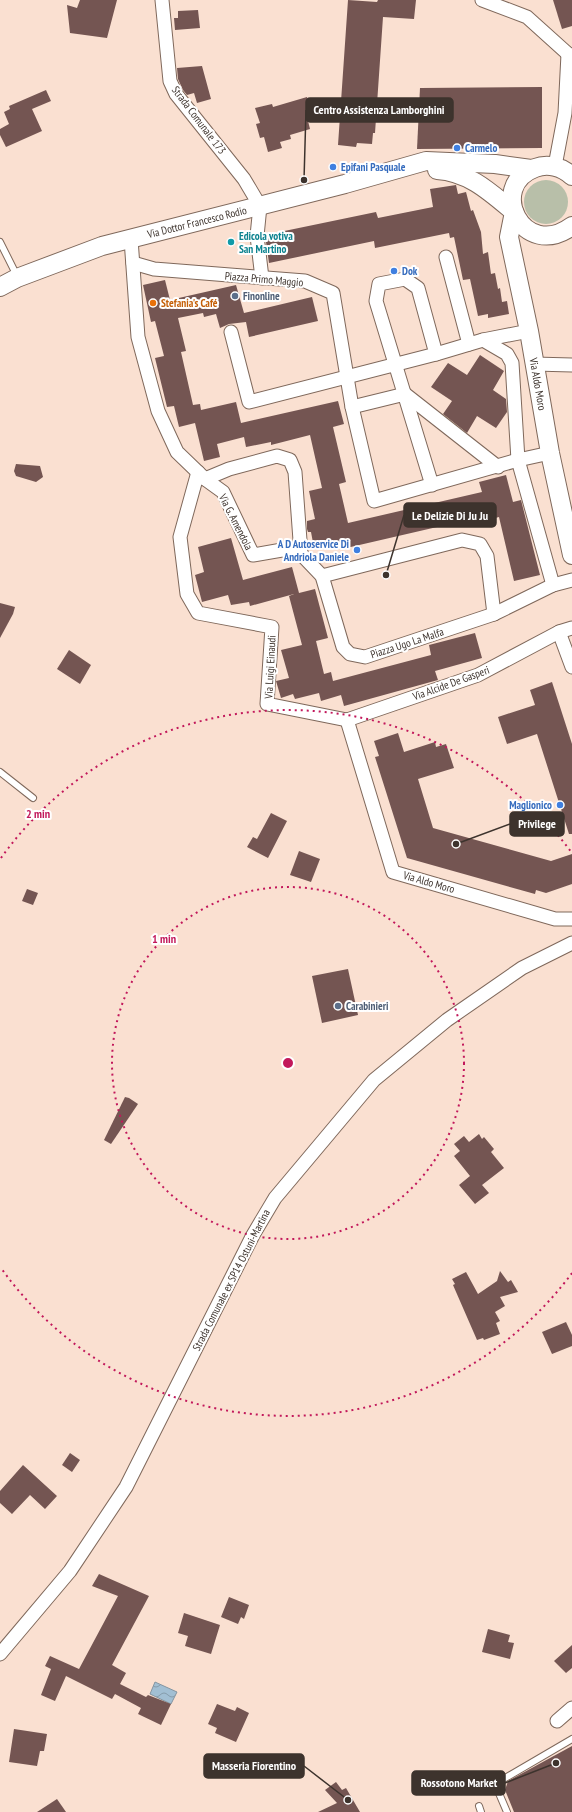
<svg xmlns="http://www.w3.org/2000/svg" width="572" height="1812" font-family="'PT Sans Narrow',sans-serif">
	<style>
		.green { fill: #b8bfa9 }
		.water { fill: url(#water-waves); stroke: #8495a1 }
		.building { fill: #745552 }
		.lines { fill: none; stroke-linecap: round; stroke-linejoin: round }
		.service-casing { stroke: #7f685b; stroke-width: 8 }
		.minor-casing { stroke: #7f685b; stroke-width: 15 }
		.secondary-casing { stroke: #7f685b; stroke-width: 20 }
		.service { stroke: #fff; stroke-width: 6 }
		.minor { stroke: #fff; stroke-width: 13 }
		.secondary { stroke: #fff; stroke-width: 18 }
		.ring { fill: none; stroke: #c2185b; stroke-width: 2; stroke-dasharray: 2 4 }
		.shop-dot { fill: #3f7fe0; stroke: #fff; stroke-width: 1.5 }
		.culture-dot { fill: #0f9aa8; stroke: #fff; stroke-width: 1.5 }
		.service-dot { fill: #5c6f8a; stroke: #fff; stroke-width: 1.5 }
		.food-dot { fill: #e8710a; stroke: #fff; stroke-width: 1.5 }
		.labels { text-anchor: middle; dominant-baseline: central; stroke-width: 4; stroke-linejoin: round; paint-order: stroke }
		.street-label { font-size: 11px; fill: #3d332d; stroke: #fff }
		.shop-label { font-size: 11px; font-weight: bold; fill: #366cbe; stroke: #fff; text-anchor: start }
		.culture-label { font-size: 11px; font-weight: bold; fill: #0d838f; stroke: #fff; text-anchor: start }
		.service-label { font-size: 11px; font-weight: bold; fill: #4e5e75; stroke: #fff; text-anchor: start }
		.food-label { font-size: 11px; font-weight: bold; fill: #c56008; stroke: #fff; text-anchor: start }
		.centre { fill: #c2185b; stroke: #fff; stroke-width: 2 }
		.ring-label { font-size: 12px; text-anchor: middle; font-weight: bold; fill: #c2185b; stroke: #fff; stroke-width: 4; stroke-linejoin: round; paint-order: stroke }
		.leader { fill: none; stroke: #3d332d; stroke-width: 1.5 }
		.callout-dot { fill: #3d332d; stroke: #fff; stroke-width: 1.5 }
		.callout { fill: #3d332d; stroke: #3d332d; stroke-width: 1.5 }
		.callout-label { font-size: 12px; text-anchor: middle; font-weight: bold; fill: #fff }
	</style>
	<defs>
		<pattern id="water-waves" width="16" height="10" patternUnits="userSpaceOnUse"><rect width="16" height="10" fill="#a2bfd3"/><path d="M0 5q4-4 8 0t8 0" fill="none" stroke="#859cac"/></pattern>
	</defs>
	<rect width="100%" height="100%" fill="#fae0d1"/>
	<circle class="green" cx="546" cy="202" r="22"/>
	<polygon class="water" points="155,1682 177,1692 171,1704 150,1694"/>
	<g class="building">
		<polygon points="80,0 117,0 107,38 70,33 67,5 77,8"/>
		<polygon points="348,0 377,2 378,0 416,0 414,19 383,17 375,133 373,133 372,144 357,143 356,147 338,145"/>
		<polygon points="553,0 572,0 572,26 562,29"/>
		<polygon points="198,10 200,28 175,30 174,18 178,18 178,11"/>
		<polygon points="202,66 211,99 197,103 194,93 187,95 183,90 178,79 177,68"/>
		<polygon points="542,87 542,148 417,149 420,88"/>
		<polygon points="46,90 51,101 32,109 42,131 6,147 0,135 0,129 9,124 4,112 10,109 9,106"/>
		<polygon points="307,97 314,119 308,121 310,129 290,135 291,139 280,142 282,148 268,152 264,137 260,138 256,124 260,123 255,108 272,104 273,107"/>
		<polygon points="456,185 458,194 466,192 471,211 473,210 481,232 483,254 488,252 491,274 495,273 498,289 500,288 502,302 507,301 509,314 488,318 488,314 478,316 470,279 463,280 454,237 450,238 449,233 375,248 374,241 269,263 265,235 376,212 378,218 433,207 430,189"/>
		<polygon points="165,280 170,300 236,285 244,313 312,297 318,321 249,337 246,322 229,324 220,328 216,314 204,317 203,313 178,318 186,351 181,352 193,405 200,404 201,410 236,402 241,423 338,401 344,424 333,427 346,482 339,484 348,523 482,492 479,482 506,475 513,502 521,500 540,575 514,581 499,517 477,523 476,518 342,549 340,542 314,548 311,532 308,532 307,529 307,521 315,519 309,491 322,488 310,435 271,445 271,442 246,447 244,437 217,444 220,457 204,461 195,423 179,427 174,406 167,407 155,358 164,356 155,321 151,322 143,285"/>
		<polygon points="480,355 504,371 493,390 506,399 507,412 496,428 477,416 467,433 443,414 452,401 431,387 448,363 467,375"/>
		<polygon points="16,464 40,466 43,477 36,482 16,476 14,471"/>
		<polygon points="231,538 243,580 292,567 299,593 315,589 328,638 316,641 324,674 331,672 333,681 431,655 429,645 475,633 482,658 435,671 438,680 344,706 341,695 321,701 319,693 295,699 293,694 281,698 276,681 289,678 281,650 302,645 289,596 294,594 250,606 249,602 231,605 228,595 202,602 195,575 204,572 198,547"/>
		<polygon points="0,603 15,607 13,614 0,638"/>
		<polygon points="69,650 91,665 80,684 57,669"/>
		<polygon points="552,682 572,744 572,834 569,834 537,734 507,744 498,717 535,705 530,690"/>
		<polygon points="398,733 404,752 435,742 436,747 446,744 454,768 418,779 433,828 551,861 572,854 572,884 546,893 536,890 535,894 407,858 375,757 379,756 374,741"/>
		<polygon points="271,813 287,821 268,858 247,847 253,837 257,839"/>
		<polygon points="299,851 320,859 311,882 290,875"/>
		<polygon points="27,889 38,893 33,905 22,901"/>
		<polygon points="348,969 358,1015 322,1023 312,976"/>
		<polygon points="125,1097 129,1098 138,1104 111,1144 104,1140"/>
		<polygon points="479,1134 482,1139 484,1137 494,1149 491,1152 504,1168 482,1185 489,1193 475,1204 459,1185 470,1176 454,1156 460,1151 454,1144 464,1136 469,1142"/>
		<polygon points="500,1271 508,1282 511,1280 518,1292 500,1297 505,1306 495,1312 500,1321 496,1323 500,1334 484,1340 483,1338 477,1340 453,1285 455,1284 452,1279 466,1272 478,1294 497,1281"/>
		<polygon points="566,1322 572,1335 572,1346 552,1354 542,1332"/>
		<polygon points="70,1453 80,1460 72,1472 62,1465"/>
		<polygon points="23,1465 57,1496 45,1509 30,1495 12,1514 0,1503 0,1491"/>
		<polygon points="99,1574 149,1596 112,1665 126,1673 120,1684 146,1697 148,1695 171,1704 161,1725 138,1714 141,1708 115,1694 112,1699 66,1676 55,1701 41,1695 51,1669 45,1666 50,1656 79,1669 118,1596 92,1586"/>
		<polygon points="229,1597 249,1605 244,1619 241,1617 238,1624 221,1617"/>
		<polygon points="184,1613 220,1625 211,1654 185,1646 188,1636 178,1633"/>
		<polygon points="488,1629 510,1635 508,1642 514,1643 510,1659 482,1652"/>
		<polygon points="572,1645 572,1668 566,1673 554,1661"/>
		<polygon points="217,1704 235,1711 237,1707 249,1713 236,1742 215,1733 217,1728 208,1724"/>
		<polygon points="14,1729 47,1734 44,1751 40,1751 37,1766 9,1762"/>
		<polygon points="572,1746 572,1812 514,1812 505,1790 508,1781"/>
		<polygon points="336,1782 342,1790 346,1788 360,1812 318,1812 337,1803 325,1790"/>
		<polygon points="57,1799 66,1812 37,1812"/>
	</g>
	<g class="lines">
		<defs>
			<g id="service">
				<polyline points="0,242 17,276"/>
				<polyline points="0,772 33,798"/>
				<polyline points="479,1806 481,1812"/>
				<polyline points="507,1812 495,1784 572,1739"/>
			</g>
			<g id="minor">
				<polyline points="162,0 170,81 176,94 244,179 260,206 257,236 262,278"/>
				<polyline points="482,0 527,17 568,54"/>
				<polyline points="555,166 565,113 568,54"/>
				<polyline points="131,239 138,337 158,411 177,452 205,479 223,492 253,555 282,550 301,554"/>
				<polyline points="446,257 469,344"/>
				<polyline points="133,263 154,269 305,281 333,293 352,407 374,501 518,460 550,453"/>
				<polyline points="231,332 249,402 436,354 483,340 529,331"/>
				<polyline points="483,340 507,354 512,363 518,460 553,585"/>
				<polyline points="534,364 572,365"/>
				<polyline points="352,407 405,394 498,467"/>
				<polyline points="198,472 180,537 187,594 198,613 272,627 267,704 347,720 478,675 559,632 572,628"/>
				<polyline points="205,479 229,469 277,456 290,460 295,472 301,554"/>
				<polyline points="432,485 376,301 379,284 405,279 418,288 436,354"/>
				<polyline points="301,554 322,576 343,647 350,654 365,657 494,614 553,585 572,580"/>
				<polyline points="322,576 462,540 480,544 487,556 494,614"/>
				<polyline points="559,632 572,667"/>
				<polyline points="347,720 393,872 555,919 572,919"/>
				<polyline points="0,1654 70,1571 126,1487 253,1235 275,1198 374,1080 447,1020 522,968 572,943"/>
				<polyline points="557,1721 572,1708"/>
			</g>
			<g id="secondary">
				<path d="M 437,170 C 469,172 490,192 514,212 L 509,237 L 529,331 L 550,453 L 572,555"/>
				<path d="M 572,176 C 562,167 548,163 535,168 C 486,186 523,262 572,226"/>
				<polyline points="0,287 17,278 102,246 345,184 426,161 495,164 531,169"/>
			</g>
		</defs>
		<use href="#service" class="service-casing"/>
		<use href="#minor" class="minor-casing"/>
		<use href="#secondary" class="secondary-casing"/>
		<use href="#service" class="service"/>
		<use href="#minor" class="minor"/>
		<use href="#secondary" class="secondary"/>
	</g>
	<g class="ring">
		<circle cx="288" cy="1063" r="176"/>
		<path d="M572 1273A353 353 0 0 1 1 1268M1 858A353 353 0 0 1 572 853"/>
	</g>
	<g class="shop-dot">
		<circle cx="457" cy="148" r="4"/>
		<circle cx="333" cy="167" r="4"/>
		<circle cx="394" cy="271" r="4"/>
		<circle cx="357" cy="550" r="4"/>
		<circle cx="560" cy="805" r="4"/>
	</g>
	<circle class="culture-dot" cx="231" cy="242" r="4"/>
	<g class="service-dot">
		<circle cx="235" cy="296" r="4"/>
		<circle cx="338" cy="1006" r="4"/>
	</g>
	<circle class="food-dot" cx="153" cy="303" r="4"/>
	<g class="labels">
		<g class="street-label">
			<text transform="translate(199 120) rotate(53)">Strada Comunale 173</text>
			<text transform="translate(197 222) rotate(-14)">Via Dottor Francesco Rodio</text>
			<text transform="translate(264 279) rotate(5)">Piazza Primo Maggio</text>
			<text transform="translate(538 384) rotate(80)">Via Aldo Moro</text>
			<text transform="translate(236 522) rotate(63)">Via G. Amendola</text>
			<text transform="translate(407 643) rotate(-18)">Piazza Ugo La Malfa</text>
			<text transform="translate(270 667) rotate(-87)">Via Luigi Einaudi</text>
			<text transform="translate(451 683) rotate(-20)">Via Alcide De Gasperi</text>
			<text transform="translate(429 882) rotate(16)">Via Aldo Moro</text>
			<text transform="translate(231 1280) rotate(-63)">Strada Comunale ex SP14 Ostuni-Martina</text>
		</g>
		<g class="shop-label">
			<text x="465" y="148">Carmelo</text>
			<text x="341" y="167">Epifani Pasquale</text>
			<text x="402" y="271">Dok</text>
			<text x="349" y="544" text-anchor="end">A D Autoservice Di<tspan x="349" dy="13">Andriola Daniele</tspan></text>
			<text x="552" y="805" text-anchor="end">Maglionico</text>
		</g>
		<g class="culture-label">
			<text x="239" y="236">Edicola votiva<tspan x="239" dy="13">San Martino</tspan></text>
		</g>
		<g class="service-label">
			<text x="243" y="296">Finonline</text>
			<text x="346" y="1006">Carabinieri</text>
		</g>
		<g class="food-label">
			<text x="161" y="303">Stefania's Café</text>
		</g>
	</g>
	<circle cx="288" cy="1063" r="6" class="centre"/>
	<g class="ring-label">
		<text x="38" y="818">2 min</text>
		<text x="164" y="943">1 min</text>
	</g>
	<path class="leader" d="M304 180L306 110M386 575L404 515M456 844L510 824M348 1800L304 1766M556 1763L505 1783"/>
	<g class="callout-dot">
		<circle cx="304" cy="180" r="4"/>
		<circle cx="386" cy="575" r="4"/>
		<circle cx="456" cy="844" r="4"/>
		<circle cx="348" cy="1800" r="4"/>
		<circle cx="556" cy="1763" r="4"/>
	</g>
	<g class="callout">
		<rect x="306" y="98" width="147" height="24" rx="4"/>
		<rect x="404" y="503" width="92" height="24" rx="4"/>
		<rect x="510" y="812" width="54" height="24" rx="4"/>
		<rect x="204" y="1754" width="100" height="24" rx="4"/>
		<rect x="412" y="1771" width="93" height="24" rx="4"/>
	</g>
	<g class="callout-label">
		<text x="379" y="114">Centro Assistenza Lamborghini</text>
		<text x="450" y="520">Le Delizie Di Ju Ju</text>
		<text x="537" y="828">Privilege</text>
		<text x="254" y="1770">Masseria Fiorentino</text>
		<text x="459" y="1787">Rossotono Market</text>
	</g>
</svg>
